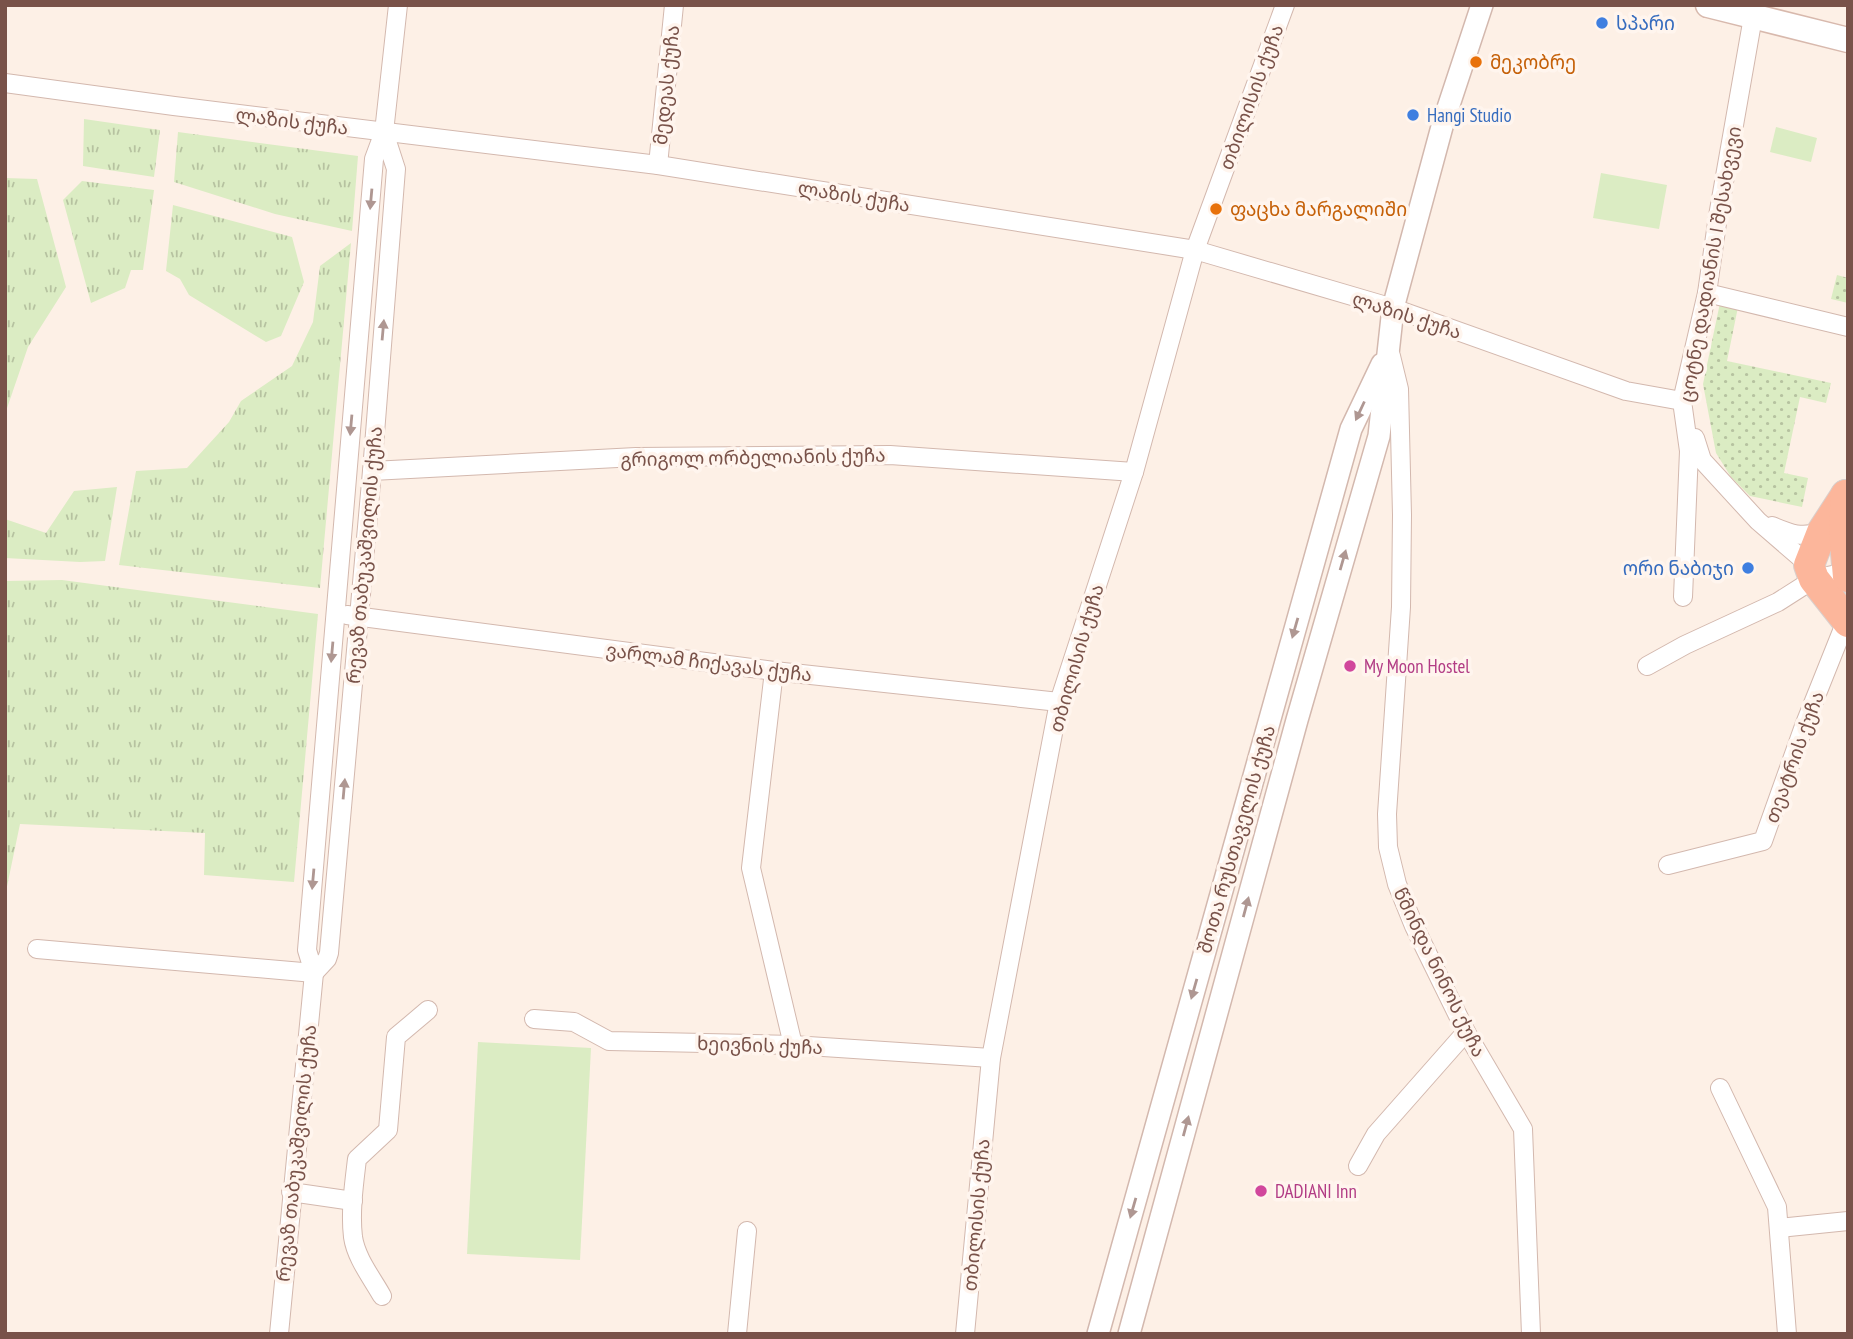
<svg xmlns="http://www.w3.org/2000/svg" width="1853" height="1339" font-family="'PT Sans Narrow','Noto Sans Georgian',sans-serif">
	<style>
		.grass { fill: url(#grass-tufts) }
		.park { fill: url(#park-dots) }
		.pitch { fill: #dbecc3 }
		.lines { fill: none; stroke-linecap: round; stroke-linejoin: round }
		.minor-casing { stroke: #d3b8ae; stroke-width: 20 }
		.tertiary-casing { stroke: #d3b8ae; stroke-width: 24 }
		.secondary-casing { stroke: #d8b9ad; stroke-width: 27 }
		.trunk-casing { stroke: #d9cfcc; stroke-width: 32 }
		.minor { stroke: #fff; stroke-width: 18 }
		.tertiary { stroke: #fff; stroke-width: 21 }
		.secondary { stroke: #fff; stroke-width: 24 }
		.trunk { stroke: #fcb69b; stroke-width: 30 }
		.oneway { fill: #af9792 }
		.shop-dot { fill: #3f7fe0; stroke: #fff5ee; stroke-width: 2.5 }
		.food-dot { fill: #e8710a; stroke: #fff5ee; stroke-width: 2.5 }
		.hotel-dot { fill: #d1479c; stroke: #fff5ee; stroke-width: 2.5 }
		.labels { text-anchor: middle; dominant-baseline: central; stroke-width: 7; stroke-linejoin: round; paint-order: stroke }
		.shop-label { font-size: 19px; fill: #366cbe; stroke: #fff5ee; text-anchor: start }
		.food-label { font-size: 19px; fill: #c56008; stroke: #fff5ee; text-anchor: start }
		.street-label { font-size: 19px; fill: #795249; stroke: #fff5ee }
		.hotel-label { font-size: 19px; fill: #b23c85; stroke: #fff5ee; text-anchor: start }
	</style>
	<defs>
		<pattern id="grass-tufts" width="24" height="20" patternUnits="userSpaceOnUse" patternTransform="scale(1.75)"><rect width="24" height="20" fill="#dbecc3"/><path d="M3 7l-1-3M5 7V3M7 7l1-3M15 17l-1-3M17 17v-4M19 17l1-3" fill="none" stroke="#b6c2a0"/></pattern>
		<pattern id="park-dots" width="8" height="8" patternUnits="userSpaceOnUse" patternTransform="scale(1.75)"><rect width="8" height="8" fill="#dbecc3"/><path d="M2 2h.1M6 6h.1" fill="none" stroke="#b6c2a0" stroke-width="1.8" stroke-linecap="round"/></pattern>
	</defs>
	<rect width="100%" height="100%" fill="#fdf0e6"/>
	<g class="grass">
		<polygon points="84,119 160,130 154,177 83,166"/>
		<polygon points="178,132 358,156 352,231 275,214 174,182"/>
		<polygon points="5,178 37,179 66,287 28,347 5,414"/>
		<polygon points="82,181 154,190 143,270 131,270 125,288 91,303 63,200"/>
		<polygon points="173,205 292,237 304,282 281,336 266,342 189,295 180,279 166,271"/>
		<polygon points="351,243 320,588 119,565 136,471 187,468 229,422 241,401 292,366 313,322 320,266"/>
		<polygon points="117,487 105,561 80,562 5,558 5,519 46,533 74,491"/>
		<polygon points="62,580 318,614 294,882 204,875 205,833 20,824 5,896 5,581"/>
	</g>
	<g class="park">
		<polygon points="1837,275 1848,278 1848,303 1831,299"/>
		<polygon points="1720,303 1738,307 1727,361 1831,383 1826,403 1800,397 1784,473 1808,478 1802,507 1750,496 1731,477 1716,453 1703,384"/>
	</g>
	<g class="pitch">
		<polygon points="1776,127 1817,138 1811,162 1770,152"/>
		<polygon points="1601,173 1667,185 1659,229 1593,218"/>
		<polygon points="478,1042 591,1048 580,1260 467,1254"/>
	</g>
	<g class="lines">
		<defs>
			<g id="minor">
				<polyline points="5,83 174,106 658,165 1195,250 1393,308 1626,391 1682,401"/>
				<polyline points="658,165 674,5"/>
				<polyline points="1707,293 1848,327"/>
				<polyline points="1391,356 1399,389 1402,515 1401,607 1387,814 1388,847 1397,884 1414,926 1466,1032 1523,1129 1531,1334"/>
				<polyline points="1695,438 1702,460 1758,521 1809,565"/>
				<polyline points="372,471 636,457 890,455 1134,472"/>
				<path d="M 1772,526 C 1791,534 1800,538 1822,532"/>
				<polyline points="1683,597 1689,451 1682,401 1707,293 1718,216 1753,17"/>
				<polyline points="347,615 774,671 1059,702"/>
				<polyline points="1647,666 1685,645 1778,602 1814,579 1846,572"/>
				<polyline points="774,671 751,868 793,1045"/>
				<polyline points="1668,865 1763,841 1804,726 1846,621"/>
				<polyline points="37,949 314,973"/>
				<polyline points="314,973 327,959 329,953 372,471 396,169 384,132"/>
				<polyline points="534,1019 574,1022 609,1041 793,1045 991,1058"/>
				<polyline points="1720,1088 1777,1207 1787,1334"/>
				<polyline points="1358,1166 1376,1134 1466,1032"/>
				<polyline points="291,1192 353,1201"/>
				<polyline points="1779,1228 1848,1221"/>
				<path d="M 382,1296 C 372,1278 356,1258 353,1237 C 350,1212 354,1184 357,1159 L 388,1130 L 396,1037 L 428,1010"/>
				<polyline points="279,1334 314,973 307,950 374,159 384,132 398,5"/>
				<polyline points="737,1334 747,1231"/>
				<polyline points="965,1334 991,1058 1059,702 1134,472 1195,250 1285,5"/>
			</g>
			<g id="tertiary">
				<polyline points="1098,1334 1351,429 1382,364"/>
				<polyline points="1129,1334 1297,720 1379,436 1393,308 1443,123 1482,5"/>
			</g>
			<polyline id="secondary" points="1708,5 1848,40"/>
			<g id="trunk">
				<polyline points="1846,495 1822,532 1809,565 1814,579 1848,622"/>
				<polyline points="1846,495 1844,530 1848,577"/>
			</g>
		</defs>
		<use href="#minor" class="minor-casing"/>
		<use href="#tertiary" class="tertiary-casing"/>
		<use href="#secondary" class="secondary-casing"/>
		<use href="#trunk" class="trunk-casing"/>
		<use href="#minor" class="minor"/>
		<use href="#tertiary" class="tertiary"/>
		<use href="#secondary" class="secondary"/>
		<use href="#trunk" class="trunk"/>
	</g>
	<defs><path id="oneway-solid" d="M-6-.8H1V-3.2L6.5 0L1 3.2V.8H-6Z" transform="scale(1.75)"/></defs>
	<g class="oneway">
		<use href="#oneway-solid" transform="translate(371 199) rotate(95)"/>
		<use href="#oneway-solid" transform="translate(383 330) rotate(-85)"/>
		<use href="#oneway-solid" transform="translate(1360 411) rotate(115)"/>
		<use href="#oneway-solid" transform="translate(351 425) rotate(95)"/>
		<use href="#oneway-solid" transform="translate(1343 560) rotate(-74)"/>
		<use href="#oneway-solid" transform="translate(1295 628) rotate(106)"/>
		<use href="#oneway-solid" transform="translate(332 652) rotate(95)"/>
		<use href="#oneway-solid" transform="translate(344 789) rotate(-85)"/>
		<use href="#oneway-solid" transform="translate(313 879) rotate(95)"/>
		<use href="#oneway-solid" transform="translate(1246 907) rotate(-75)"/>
		<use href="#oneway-solid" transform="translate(1194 989) rotate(106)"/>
		<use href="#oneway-solid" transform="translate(1186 1126) rotate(-75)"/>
		<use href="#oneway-solid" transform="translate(1133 1208) rotate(106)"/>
	</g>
	<g class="shop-dot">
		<circle cx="1602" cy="23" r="7"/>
		<circle cx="1413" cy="115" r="7"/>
		<circle cx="1748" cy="568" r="7"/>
	</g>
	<g class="food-dot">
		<circle cx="1476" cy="62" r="7"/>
		<circle cx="1216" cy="209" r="7"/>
	</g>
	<g class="hotel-dot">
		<circle cx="1350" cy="666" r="7"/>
		<circle cx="1261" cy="1191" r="7"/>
	</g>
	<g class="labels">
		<g class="shop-label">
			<text x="1616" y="23">სპარი</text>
			<text x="1427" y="115">Hangi Studio</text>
			<text x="1734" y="568" text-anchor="end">ორი ნაბიჯი</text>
		</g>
		<g class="food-label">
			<text x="1490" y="62">მეკობრე</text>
			<text x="1230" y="209">ფაცხა მარგალიში</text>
		</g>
		<g class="street-label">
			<text transform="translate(666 85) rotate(-84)">მედეას ქუჩა</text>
			<text transform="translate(1251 97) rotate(-70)">თბილისის ქუჩა</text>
			<text transform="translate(292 121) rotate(7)">ლაზის ქუჩა</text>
			<text transform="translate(854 196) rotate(9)">ლაზის ქუჩა</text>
			<text transform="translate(1710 264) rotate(-80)">ცოტნე დადიანის I შესახვევი</text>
			<text transform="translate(1407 315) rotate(18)">ლაზის ქუჩა</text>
			<text transform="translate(753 457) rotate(-1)">გრიგოლ ორბელიანის ქუჩა</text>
			<text transform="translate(364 555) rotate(-85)">რევაზ თაბუკაშვილის ქუჩა</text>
			<text transform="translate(1076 658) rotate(-74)">თბილისის ქუჩა</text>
			<text transform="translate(709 662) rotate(7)">ვარლამ ჩიქავას ქუჩა</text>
			<text transform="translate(1794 757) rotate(-70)">თეატრის ქუჩა</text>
			<text transform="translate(1236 839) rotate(-74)">შოთა რუსთაველის ქუჩა</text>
			<text transform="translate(1440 972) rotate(64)">წმინდა ნინოს ქუჩა</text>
			<text transform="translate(760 1045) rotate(2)">ხეივნის ქუჩა</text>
			<text transform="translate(296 1153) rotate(-84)">რევაზ თაბუკაშვილის ქუჩა</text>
			<text transform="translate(976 1215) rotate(-85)">თბილისის ქუჩა</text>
		</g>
		<g class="hotel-label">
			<text x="1364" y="666">My Moon Hostel</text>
			<text x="1275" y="1191">DADIANI Inn</text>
		</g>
	</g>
	<rect width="1853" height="1339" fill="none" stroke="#795249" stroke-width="14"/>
</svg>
